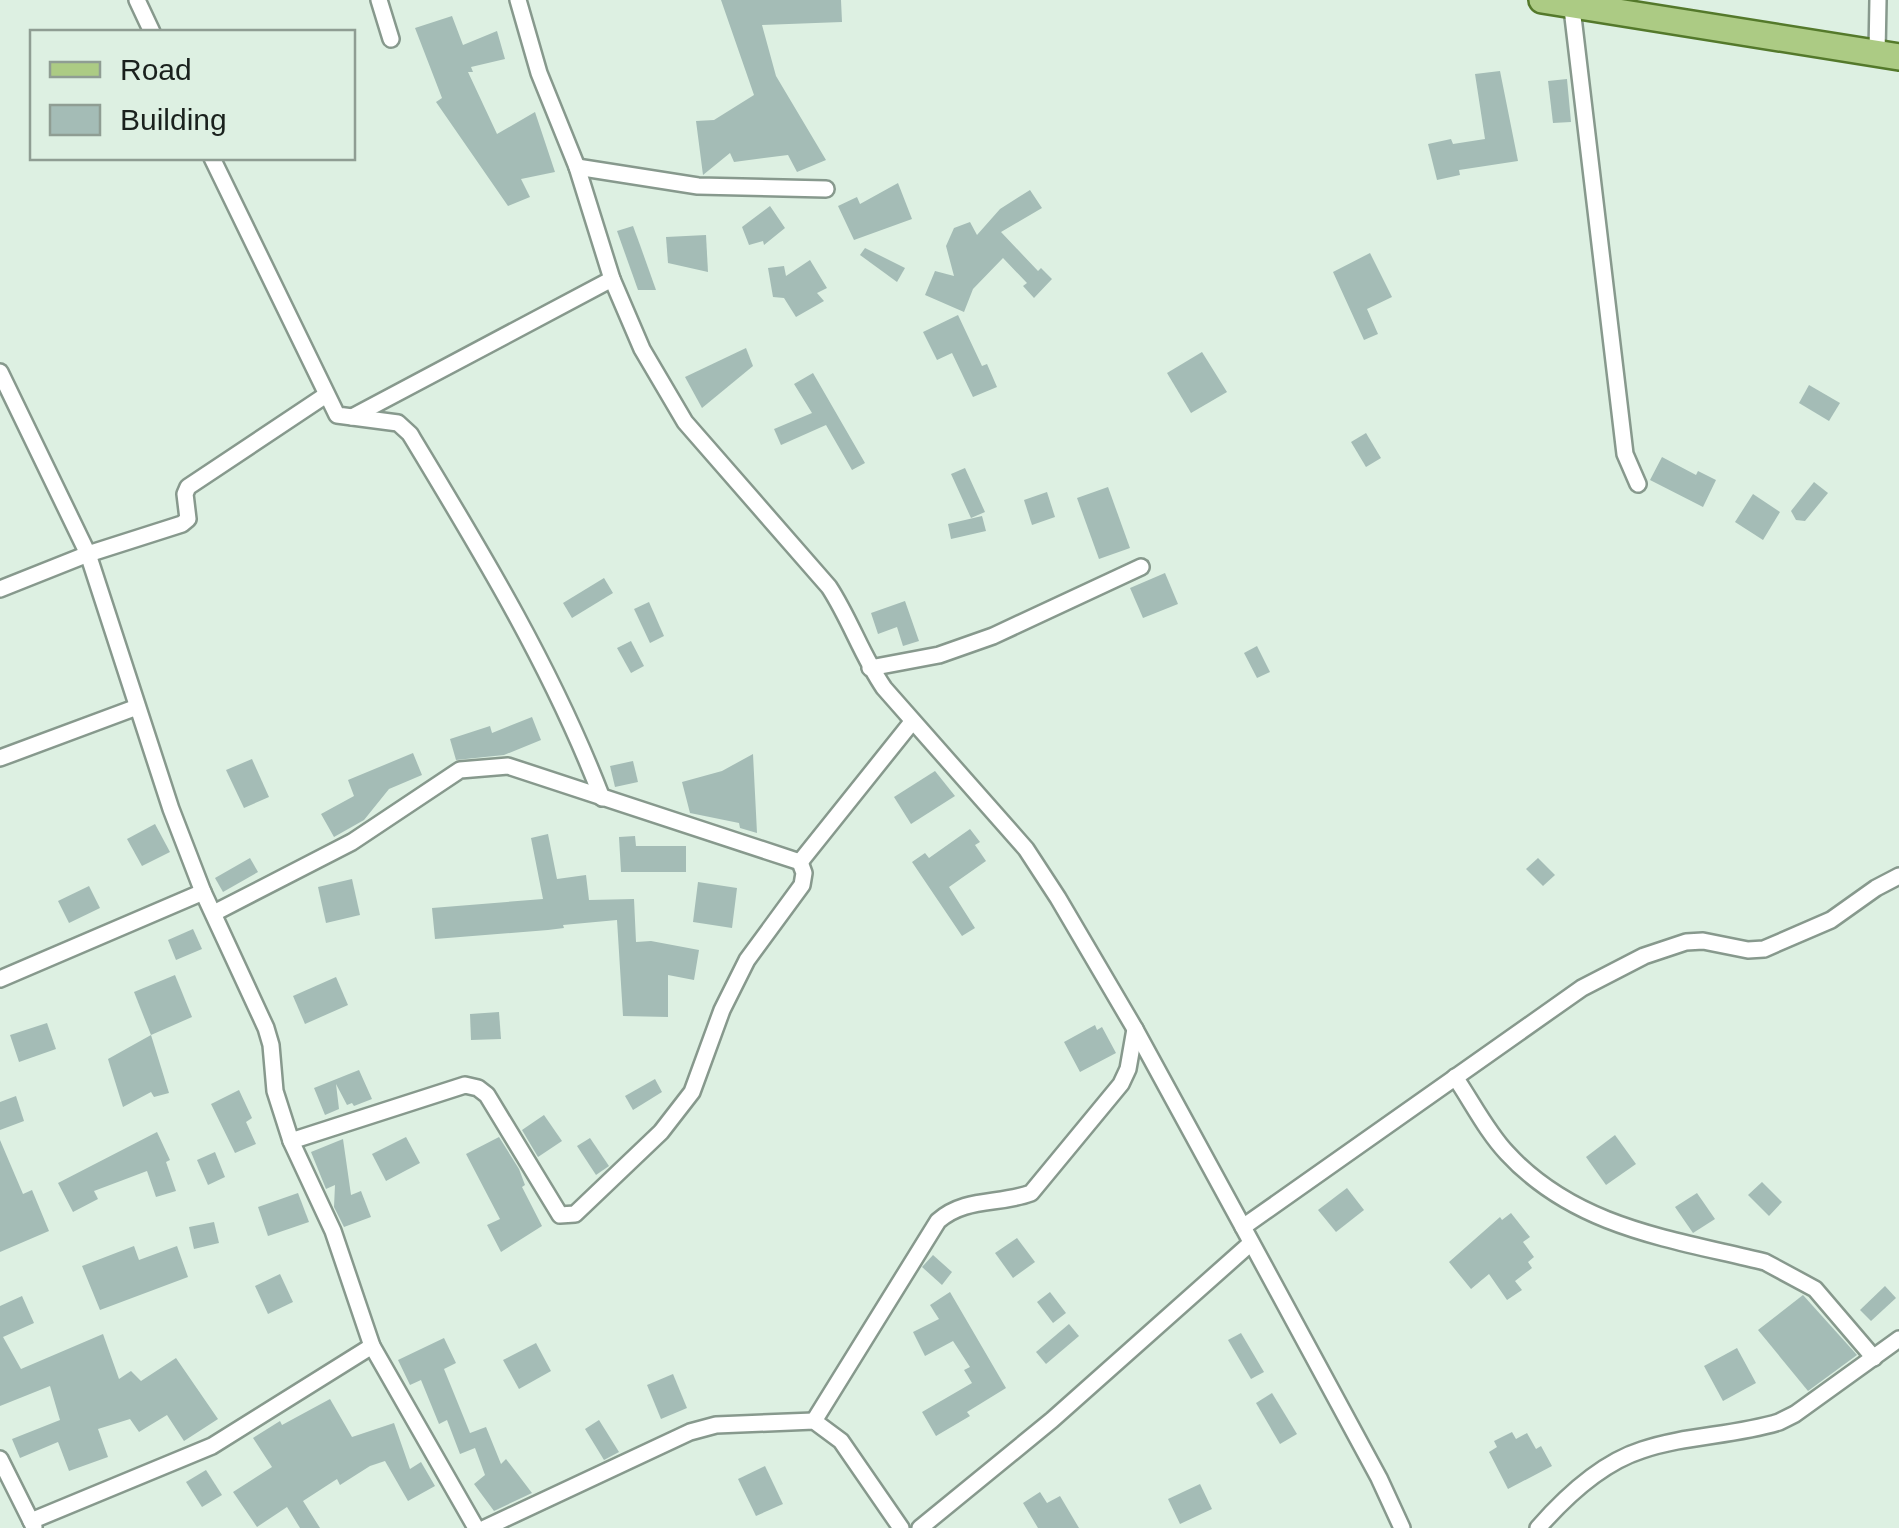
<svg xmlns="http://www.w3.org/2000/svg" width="1899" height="1528" font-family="Arial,sans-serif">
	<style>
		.building { fill: #a4bcb6 }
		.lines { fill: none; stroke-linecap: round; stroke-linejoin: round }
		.street-casing { stroke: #87998d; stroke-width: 20 }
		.primary-casing { stroke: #54792b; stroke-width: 30 }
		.street { stroke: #fff; stroke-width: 15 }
		.primary { stroke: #accb84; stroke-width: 25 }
	</style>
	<rect width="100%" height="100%" fill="#ddf0e2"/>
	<g class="building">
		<polygon points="721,0 841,0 842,22 762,25 776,76 826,160 797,172 788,155 734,162 730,153 703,175 696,121 714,120 754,95"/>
		<polygon points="452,16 463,45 497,31 505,59 471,67 473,72 468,72 497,134 535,112 555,172 521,179 530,197 508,206 436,102 442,98 415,28"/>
		<polygon points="1500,71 1518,161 1459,170 1460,175 1437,180 1428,144 1451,139 1453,144 1485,139 1475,74"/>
		<polygon points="1567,79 1571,122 1553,123 1548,81"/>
		<polygon points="898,183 912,219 854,240 838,206 857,197 860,204"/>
		<polygon points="1030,190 1042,208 1001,232 1038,271 1041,268 1052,279 1034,298 1023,286 1027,283 1003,258 973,289 964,312 925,295 935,271 954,276 946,246 954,228 970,222 977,235 1000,209"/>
		<polygon points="770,206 785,228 764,245 763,241 749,245 742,227"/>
		<polygon points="633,226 640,245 656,290 638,290 617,231"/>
		<polygon points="706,235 708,272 668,263 666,237"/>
		<polygon points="865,248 905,268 897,282 860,255"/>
		<polygon points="1370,253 1392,297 1367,309 1378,334 1364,340 1333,272"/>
		<polygon points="810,260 827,288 817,293 824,301 796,317 784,298 773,297 768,268 784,266 786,276"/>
		<polygon points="958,315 982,366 987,364 997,387 973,397 952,353 937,360 923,332"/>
		<polygon points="746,348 753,366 702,408 685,377"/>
		<polygon points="1202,352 1227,392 1191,413 1167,373"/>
		<polygon points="813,373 865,463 852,470 826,425 781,445 774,429 812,413 794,384"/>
		<polygon points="1809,385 1840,403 1829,421 1799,403"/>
		<polygon points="1366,433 1381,458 1366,467 1351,442"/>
		<polygon points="1662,457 1696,475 1698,471 1716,480 1703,507 1650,480"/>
		<polygon points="965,468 985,512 971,518 951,474"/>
		<polygon points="1814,482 1828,493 1805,521 1796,520 1791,511"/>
		<polygon points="1108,487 1130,548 1099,559 1077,498"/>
		<polygon points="1047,492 1055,517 1032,525 1024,500"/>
		<polygon points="1753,494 1780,512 1763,540 1735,522"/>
		<polygon points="982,516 986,531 951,539 948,524"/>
		<polygon points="1165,573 1178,604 1143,618 1130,588"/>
		<polygon points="604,578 613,593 572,618 563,603"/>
		<polygon points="905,601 919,641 903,646 897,627 878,634 871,613"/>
		<polygon points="649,602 664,636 650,643 634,609"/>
		<polygon points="631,641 644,666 631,673 617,648"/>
		<polygon points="1257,646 1270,672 1257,678 1244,653"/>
		<polygon points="532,717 541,740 504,755 456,760 450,739 490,726 492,733"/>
		<polygon points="413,753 422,775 389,789 364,820 334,837 321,814 354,796 348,780"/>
		<polygon points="753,754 757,833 740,828 739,823 690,813 682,782 722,771"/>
		<polygon points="252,759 269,797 244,808 226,770"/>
		<polygon points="633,761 638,782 615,787 610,766"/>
		<polygon points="935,771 955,796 911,824 894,797"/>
		<polygon points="155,824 170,852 142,866 127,839"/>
		<polygon points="970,829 980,842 975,845 986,861 949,887 975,928 962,936 912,862 925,853 929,858"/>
		<polygon points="548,834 557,879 586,875 589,900 634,899 636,942 651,941 699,950 694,980 668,975 668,1017 623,1016 617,920 563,925 564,928 548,930 435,939 432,908 543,899 531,838"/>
		<polygon points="635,836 636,846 686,846 686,872 621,872 619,837"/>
		<polygon points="250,858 258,872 223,892 215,878"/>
		<polygon points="1538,858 1555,875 1543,886 1526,869"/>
		<polygon points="352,879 360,915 326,923 318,887"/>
		<polygon points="698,882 737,888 732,928 693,922"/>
		<polygon points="89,886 100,908 69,923 58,901"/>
		<polygon points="193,929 202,949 176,960 168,940"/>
		<polygon points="175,975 192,1017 151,1035 134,992"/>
		<polygon points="336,977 348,1005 305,1024 293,996"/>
		<polygon points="499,1012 501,1039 471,1040 470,1014"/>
		<polygon points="47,1023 56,1049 19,1062 10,1035"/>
		<polygon points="1095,1025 1097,1030 1102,1027 1116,1053 1080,1072 1064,1042"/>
		<polygon points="151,1035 169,1093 154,1097 151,1092 123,1107 108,1059"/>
		<polygon points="359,1070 372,1099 354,1106 352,1103 347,1105 336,1084 339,1109 325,1115 314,1088"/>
		<polygon points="655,1079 662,1092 633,1110 625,1096"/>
		<polygon points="239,1090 252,1118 246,1122 256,1144 235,1153 211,1104"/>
		<polygon points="16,1096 24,1121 0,1130 0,1102"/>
		<polygon points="544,1115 562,1141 538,1157 522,1130"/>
		<polygon points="157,1132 170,1160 166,1162 176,1191 156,1197 147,1171 94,1191 98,1199 73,1212 58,1183"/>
		<polygon points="1615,1135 1636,1164 1606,1185 1586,1157"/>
		<polygon points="406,1137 420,1163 386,1181 372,1154"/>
		<polygon points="499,1137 519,1169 525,1185 522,1187 542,1226 501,1252 487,1225 500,1219 466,1154"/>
		<polygon points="590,1138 609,1166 596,1175 577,1146"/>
		<polygon points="343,1139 351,1195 361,1191 371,1217 344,1227 334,1207 335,1185 326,1189 311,1152"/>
		<polygon points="0,1140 23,1194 32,1190 49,1231 0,1252"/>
		<polygon points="215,1152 225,1177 208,1185 197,1160"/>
		<polygon points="1762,1182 1782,1202 1769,1216 1748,1195"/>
		<polygon points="1347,1188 1364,1210 1336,1232 1318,1210"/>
		<polygon points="298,1193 309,1222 268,1236 258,1207"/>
		<polygon points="1697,1193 1715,1219 1693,1233 1675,1207"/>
		<polygon points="1511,1213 1530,1237 1523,1242 1534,1257 1528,1262 1532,1268 1515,1281 1522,1290 1507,1300 1489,1274 1471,1289 1449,1262 1500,1217 1502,1220"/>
		<polygon points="214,1222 219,1243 194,1249 189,1227"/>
		<polygon points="1017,1238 1035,1262 1013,1278 995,1253"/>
		<polygon points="134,1246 139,1260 177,1246 188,1277 100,1310 82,1266"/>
		<polygon points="933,1255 952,1272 942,1285 922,1267"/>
		<polygon points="280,1274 293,1302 268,1314 255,1286"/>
		<polygon points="1885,1286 1896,1298 1871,1321 1860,1310"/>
		<polygon points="950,1292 1006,1388 967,1412 970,1416 936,1436 922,1412 972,1383 964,1370 970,1367 953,1341 925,1356 913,1332 939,1319 930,1305"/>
		<polygon points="1050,1292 1066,1313 1053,1323 1037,1302"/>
		<polygon points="1803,1295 1857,1355 1808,1391 1758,1330"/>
		<polygon points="22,1296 34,1323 3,1337 21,1369 103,1334 119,1379 131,1371 141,1381 176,1358 218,1419 184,1441 167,1415 139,1432 130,1419 98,1429 108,1457 69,1471 58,1442 20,1458 12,1439 60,1420 50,1386 0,1406 0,1306"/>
		<polygon points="1069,1324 1079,1336 1046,1364 1036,1352"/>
		<polygon points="1241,1333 1264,1372 1251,1379 1228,1340"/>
		<polygon points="444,1338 456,1363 444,1369 470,1433 486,1427 501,1464 506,1459 532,1493 494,1511 474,1484 485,1475 475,1448 460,1454 447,1420 439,1424 421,1380 410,1385 398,1360"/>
		<polygon points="536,1343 551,1371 519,1389 503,1360"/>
		<polygon points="1737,1348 1756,1383 1723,1401 1704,1366"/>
		<polygon points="673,1374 687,1408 661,1419 647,1385"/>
		<polygon points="1272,1393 1297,1434 1280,1444 1256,1403"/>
		<polygon points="330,1399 352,1437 394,1423 410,1469 421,1462 435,1486 408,1501 385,1461 370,1466 340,1485 337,1479 303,1501 320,1528 300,1528 287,1507 257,1527 233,1492 272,1467 253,1438 280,1421 282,1425"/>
		<polygon points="599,1420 619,1452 604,1460 585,1429"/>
		<polygon points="1512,1432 1516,1439 1527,1433 1536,1449 1541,1446 1552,1466 1508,1489 1489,1452 1497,1447 1494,1441"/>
		<polygon points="765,1466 783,1504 756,1516 738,1479"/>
		<polygon points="206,1470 222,1495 202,1507 186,1482"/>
		<polygon points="1200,1484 1212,1509 1180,1524 1168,1499"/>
		<polygon points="1040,1492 1047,1503 1060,1496 1079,1528 1038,1528 1023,1503"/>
	</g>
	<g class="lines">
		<defs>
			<g id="street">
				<polyline points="137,0 152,32"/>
				<polyline points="379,0 391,39"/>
				<path d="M 518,0 L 539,73 L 577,167 L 612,279 L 642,349 L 685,422 L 829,587 C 850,619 862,656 884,688 L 1026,849 L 1058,898 L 1135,1029 L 1243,1227 L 1379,1478 L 1402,1528"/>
				<polyline points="1571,0 1625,454 1638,484"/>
				<polyline points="1877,53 1878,0"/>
				<path d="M 212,158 L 337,415 L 398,423 L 410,434 C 482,553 552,668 602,798"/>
				<polyline points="577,167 698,186 826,189"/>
				<polyline points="0,372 88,554 171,809 203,892 266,1028 271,1045 275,1091 291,1141 333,1231 372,1346 476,1528"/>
				<polyline points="352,417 612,279"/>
				<polyline points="0,589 88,554 182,524 188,519 185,494 188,487 326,395"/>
				<polyline points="870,668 939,655 993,636 1141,567"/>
				<polyline points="0,758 137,707"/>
				<polyline points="800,862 912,722"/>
				<polyline points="214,913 352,842 460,770 508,766 800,862"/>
				<polyline points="0,979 203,892"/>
				<path d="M 1455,1077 C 1472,1102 1487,1132 1507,1153 C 1576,1228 1672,1239 1765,1262 L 1815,1289 L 1874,1358"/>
				<polyline points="291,1141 465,1085 478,1088 487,1095 560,1215 575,1214 661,1132 692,1092 722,1010 747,960 802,885 804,873 800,862"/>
				<polyline points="1243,1227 1582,988 1644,956 1686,942 1703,941 1748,950 1764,949 1831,920 1876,888 1899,876"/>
				<path d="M 814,1421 L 938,1221 C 965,1197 999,1205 1031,1193 L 1121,1084 L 1128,1069 L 1135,1029"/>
				<polyline points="0,1459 34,1527"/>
				<polyline points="31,1521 212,1446 372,1346"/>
				<polyline points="485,1528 690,1432 716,1425 814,1421 841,1441 901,1528"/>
				<polyline points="920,1528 1052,1420 1251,1243"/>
				<path d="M 1538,1528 C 1566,1496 1601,1463 1642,1450 C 1686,1435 1734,1436 1779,1422 L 1795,1414 L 1899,1339"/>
			</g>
			<polyline id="primary" points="1542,0 1899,57"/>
		</defs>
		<use href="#street" class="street-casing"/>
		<use href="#primary" class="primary-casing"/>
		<use href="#street" class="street"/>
		<use href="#primary" class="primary"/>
	</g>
	<rect x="30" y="30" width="325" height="130" fill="#ddf0e2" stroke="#8f9d93" stroke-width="2.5"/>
	<rect x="50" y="62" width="50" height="15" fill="#accb84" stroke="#8f9d93" stroke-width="2.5"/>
	<text x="120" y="80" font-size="30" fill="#1a211d">Road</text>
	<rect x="50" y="105" width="50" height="30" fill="#a4bcb6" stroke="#8f9d93" stroke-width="2.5"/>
	<text x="120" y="130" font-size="30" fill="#1a211d">Building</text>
</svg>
